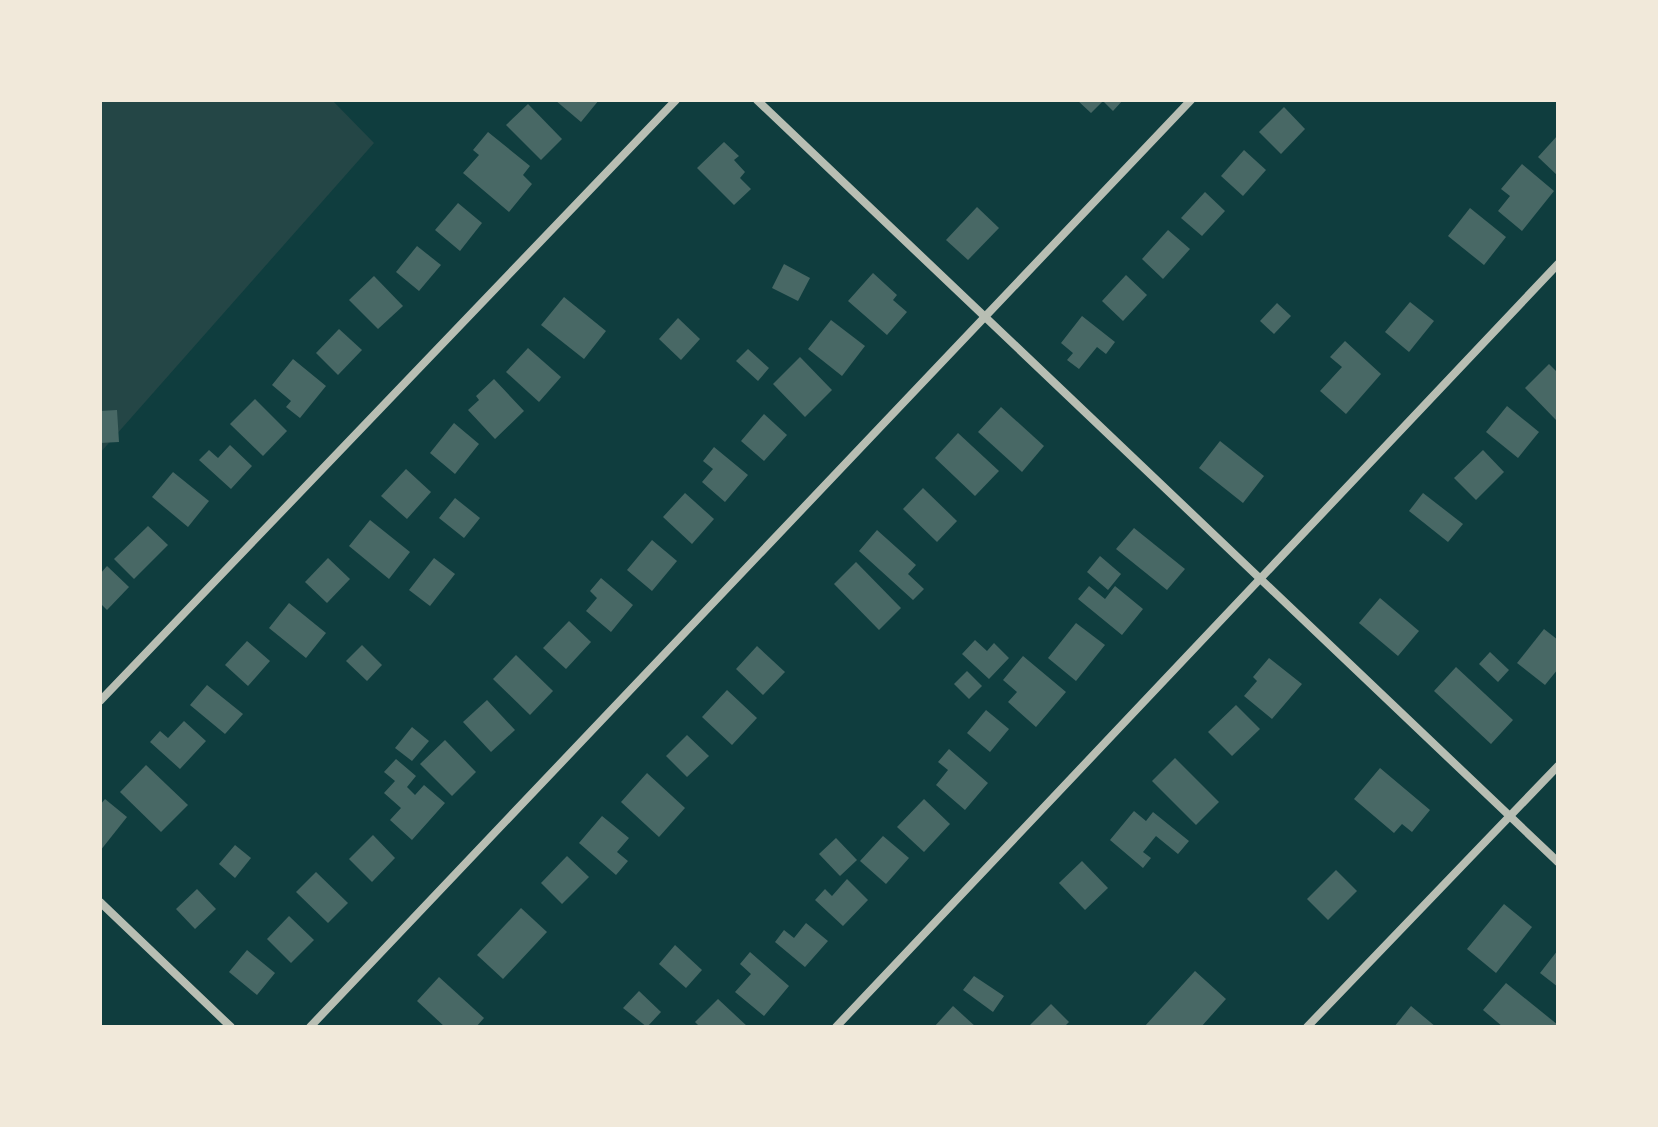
<svg xmlns="http://www.w3.org/2000/svg" width="1658" height="1127" font-family="Figtree,sans-serif">
	<style>
		.green { fill: #244646 }
		.building { fill: #486865 }
		.lines { fill: none; stroke-linecap: round; stroke-linejoin: round }
		.minor { stroke: #b8beb3; stroke-width: 8 }
	</style>
	<rect width="100%" height="100%" fill="#0f3d3e"/>
	<polygon class="green" points="100,100 332,100 374,143 100,453"/>
	<g class="building">
		<polygon points="555,100 599,100 581,122"/>
		<polygon points="1077,100 1123,100 1113,111 1103,101 1091,113"/>
		<polygon points="528,104 562,139 541,160 506,125"/>
		<polygon points="1284,107 1305,129 1281,154 1259,132"/>
		<polygon points="488,132 530,166 523,175 532,184 509,212 463,173 479,155 473,150"/>
		<polygon points="1558,135 1558,176 1538,157"/>
		<polygon points="724,142 739,156 734,160 745,172 740,178 751,189 734,205 697,168"/>
		<polygon points="1244,150 1266,170 1243,196 1221,176"/>
		<polygon points="1522,164 1554,191 1522,231 1498,211 1510,196 1501,189"/>
		<polygon points="1205,192 1225,211 1202,236 1181,218"/>
		<polygon points="458,203 482,223 460,251 435,230"/>
		<polygon points="977,207 999,228 968,260 946,240"/>
		<polygon points="1470,208 1506,237 1484,265 1448,236"/>
		<polygon points="1168,230 1190,249 1163,279 1142,259"/>
		<polygon points="417,246 441,265 419,291 396,272"/>
		<polygon points="784,264 810,278 798,301 772,288"/>
		<polygon points="873,273 897,295 893,300 907,312 887,335 848,301"/>
		<polygon points="1126,275 1147,295 1123,321 1102,301"/>
		<polygon points="374,276 403,306 378,329 349,300"/>
		<polygon points="564,297 606,331 584,359 541,325"/>
		<polygon points="1410,302 1434,321 1409,352 1385,332"/>
		<polygon points="1277,303 1291,316 1274,334 1260,321"/>
		<polygon points="1082,316 1115,342 1106,354 1097,347 1079,369 1067,360 1073,353 1061,343"/>
		<polygon points="678,318 700,339 681,360 659,339"/>
		<polygon points="831,320 865,346 842,376 808,349"/>
		<polygon points="339,329 362,350 338,375 316,353"/>
		<polygon points="1345,341 1381,374 1346,414 1320,391 1342,367 1330,357"/>
		<polygon points="528,348 561,377 539,402 506,372"/>
		<polygon points="748,349 769,368 758,381 736,361"/>
		<polygon points="800,357 832,390 805,417 773,384"/>
		<polygon points="293,359 326,386 300,418 286,407 291,401 272,385"/>
		<polygon points="1549,364 1558,373 1556,420 1525,388"/>
		<polygon points="494,379 524,411 495,439 468,410 479,400 476,396"/>
		<polygon points="255,399 287,431 263,456 230,424"/>
		<polygon points="1507,406 1539,432 1518,458 1486,432"/>
		<polygon points="1001,407 1044,446 1022,472 978,432"/>
		<polygon points="117,410 119,442 100,443 100,411"/>
		<polygon points="764,414 787,435 764,461 741,441"/>
		<polygon points="454,423 479,444 455,474 430,453"/>
		<polygon points="958,433 999,471 975,496 935,458"/>
		<polygon points="1220,441 1264,476 1243,503 1199,468"/>
		<polygon points="230,445 252,466 231,489 199,460 209,450 218,458"/>
		<polygon points="714,447 748,475 725,502 702,482 713,469 703,461"/>
		<polygon points="1483,450 1504,472 1476,500 1454,478"/>
		<polygon points="406,469 431,492 407,519 381,496"/>
		<polygon points="173,472 209,501 188,527 152,497"/>
		<polygon points="923,488 957,521 937,542 903,509"/>
		<polygon points="685,493 714,519 692,544 663,517"/>
		<polygon points="1423,493 1463,524 1448,542 1409,511"/>
		<polygon points="455,498 480,518 464,538 439,518"/>
		<polygon points="370,520 410,552 389,579 349,546"/>
		<polygon points="148,526 168,545 134,579 114,559"/>
		<polygon points="1134,528 1185,569 1167,590 1116,549"/>
		<polygon points="877,530 916,565 908,574 924,589 913,600 859,551"/>
		<polygon points="652,540 677,561 652,591 627,570"/>
		<polygon points="1100,556 1121,574 1108,590 1087,572"/>
		<polygon points="328,558 350,579 327,603 305,582"/>
		<polygon points="434,558 455,574 430,606 409,590"/>
		<polygon points="856,562 901,608 879,630 834,584"/>
		<polygon points="107,566 129,587 107,610 100,603 100,574"/>
		<polygon points="601,578 633,605 611,632 586,611 597,598 590,591"/>
		<polygon points="1089,586 1105,599 1115,586 1143,609 1122,635 1078,599"/>
		<polygon points="1380,598 1419,631 1398,656 1359,623"/>
		<polygon points="289,603 326,633 306,658 269,628"/>
		<polygon points="569,621 591,642 566,669 543,648"/>
		<polygon points="1076,623 1105,645 1076,681 1048,658"/>
		<polygon points="1544,629 1558,640 1558,669 1545,685 1517,663"/>
		<polygon points="975,640 987,651 994,643 1009,658 989,679 962,654"/>
		<polygon points="247,641 270,661 248,686 225,665"/>
		<polygon points="362,645 382,665 367,681 346,661"/>
		<polygon points="757,646 785,672 763,695 736,669"/>
		<polygon points="1490,652 1509,670 1498,682 1479,664"/>
		<polygon points="516,655 553,691 530,715 493,679"/>
		<polygon points="1023,656 1066,692 1036,727 1008,702 1017,692 1003,680"/>
		<polygon points="1269,658 1302,684 1272,719 1244,696 1257,681 1253,677"/>
		<polygon points="1456,667 1513,720 1491,744 1434,691"/>
		<polygon points="967,671 982,686 969,699 954,684"/>
		<polygon points="207,685 243,714 225,734 190,705"/>
		<polygon points="727,690 757,718 732,745 702,717"/>
		<polygon points="487,700 515,730 491,752 463,722"/>
		<polygon points="1236,705 1260,729 1232,756 1208,732"/>
		<polygon points="986,710 1009,729 990,752 967,733"/>
		<polygon points="184,721 206,741 180,769 150,742 160,731 168,738"/>
		<polygon points="412,727 429,741 412,761 395,748"/>
		<polygon points="687,735 709,756 687,777 666,756"/>
		<polygon points="445,740 476,772 452,796 420,764"/>
		<polygon points="949,749 988,783 965,810 936,785 948,770 938,762"/>
		<polygon points="1175,758 1219,802 1196,825 1152,781"/>
		<polygon points="396,759 416,776 407,787 415,795 424,785 445,803 412,840 390,820 401,808 384,793 395,781 384,772"/>
		<polygon points="146,765 188,805 161,832 120,792"/>
		<polygon points="1380,768 1430,810 1412,832 1402,824 1394,833 1354,799"/>
		<polygon points="647,773 685,808 659,837 621,802"/>
		<polygon points="105,799 127,817 100,851 100,805"/>
		<polygon points="924,799 950,824 924,852 897,827"/>
		<polygon points="1134,811 1146,821 1153,812 1189,841 1178,854 1156,836 1143,852 1151,858 1143,868 1110,840"/>
		<polygon points="602,816 629,838 617,852 628,861 616,875 579,843"/>
		<polygon points="373,835 395,858 372,882 349,859"/>
		<polygon points="883,836 909,858 886,884 860,861"/>
		<polygon points="836,838 857,860 840,876 819,854"/>
		<polygon points="235,845 251,858 235,878 219,864"/>
		<polygon points="567,856 589,877 562,904 541,883"/>
		<polygon points="1082,861 1108,888 1085,910 1059,883"/>
		<polygon points="1336,870 1357,891 1328,920 1307,899"/>
		<polygon points="316,872 348,903 328,923 296,892"/>
		<polygon points="847,879 868,900 843,926 815,900 825,889 832,896"/>
		<polygon points="197,889 216,909 195,929 176,909"/>
		<polygon points="1504,904 1532,927 1496,973 1467,949"/>
		<polygon points="521,908 547,932 503,979 477,955"/>
		<polygon points="289,916 314,940 291,963 267,939"/>
		<polygon points="806,923 828,941 805,967 775,942 784,930 794,938"/>
		<polygon points="675,945 702,970 686,988 659,964"/>
		<polygon points="247,950 275,973 257,995 229,972"/>
		<polygon points="1558,950 1558,987 1540,973"/>
		<polygon points="750,952 789,986 764,1016 735,992 751,974 740,964"/>
		<polygon points="1195,971 1226,999 1201,1027 1144,1027"/>
		<polygon points="974,976 1004,996 993,1012 963,990"/>
		<polygon points="439,977 484,1018 476,1027 445,1027 417,1001"/>
		<polygon points="1506,983 1558,1025 1558,1027 1503,1027 1483,1010"/>
		<polygon points="639,991 661,1012 647,1027 623,1008"/>
		<polygon points="718,999 748,1027 700,1027 695,1022"/>
		<polygon points="1051,1004 1069,1022 1064,1027 1028,1027"/>
		<polygon points="953,1006 976,1027 934,1027"/>
		<polygon points="1411,1006 1436,1027 1394,1027"/>
	</g>
	<g class="lines">
		<g class="minor">
			<polyline points="757,100 1558,862"/>
			<polyline points="100,701 676,100"/>
			<polyline points="100,902 231,1027"/>
			<polyline points="310,1027 1191,100"/>
			<polyline points="836,1027 1558,264"/>
			<polyline points="1307,1027 1558,766"/>
		</g>
	</g>
	<rect width="1658" height="1127" fill="none" stroke="#f1e9da" stroke-width="204"/>
</svg>
